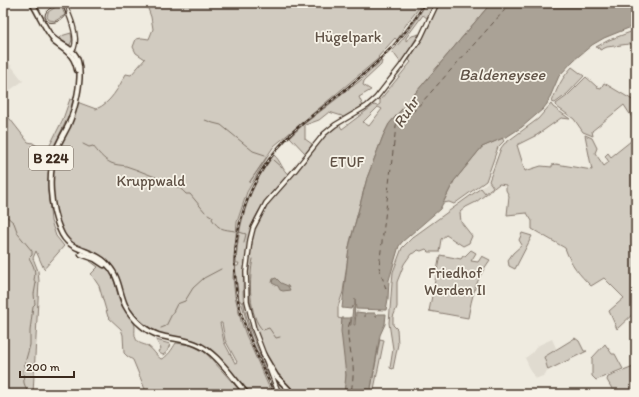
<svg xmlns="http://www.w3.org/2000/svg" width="639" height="397" font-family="Itim,sans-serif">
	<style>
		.built { fill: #e0dbd0 }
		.green { fill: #d1cbc0; stroke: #867a6f; fill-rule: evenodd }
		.water { fill: #aaa296; stroke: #7e7266 }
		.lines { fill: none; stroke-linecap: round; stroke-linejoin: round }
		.stream { stroke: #7e7266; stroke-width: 1 }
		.ferry { stroke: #625448; stroke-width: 1; stroke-dasharray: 5 4; stroke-linecap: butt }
		.secondary-casing { stroke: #3b2a1e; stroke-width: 6 }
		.primary-casing { stroke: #3b2a1e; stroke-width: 7 }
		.secondary { stroke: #f7f3e8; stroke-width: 3.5 }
		.primary { stroke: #f7f3e8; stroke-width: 4 }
		.tram { stroke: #3b2a1e; stroke-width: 1 }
		.rail-casing { stroke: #3b2a1e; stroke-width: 2.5 }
		.rail { stroke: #f7f3e8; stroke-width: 1; stroke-dasharray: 3; stroke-linecap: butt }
		.labels { text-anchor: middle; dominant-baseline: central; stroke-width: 3.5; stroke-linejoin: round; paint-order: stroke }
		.shield { fill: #f7f3e8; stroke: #73665b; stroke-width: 1 }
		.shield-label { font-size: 14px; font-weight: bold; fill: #3b2a1e }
		.park-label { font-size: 15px; fill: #605246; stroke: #f7f3e8 }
		.water-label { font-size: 16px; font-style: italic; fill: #625448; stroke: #f7f3e8 }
	</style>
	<rect width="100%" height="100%" fill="#efebe0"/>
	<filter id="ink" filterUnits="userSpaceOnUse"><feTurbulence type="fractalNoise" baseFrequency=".025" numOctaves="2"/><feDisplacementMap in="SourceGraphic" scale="8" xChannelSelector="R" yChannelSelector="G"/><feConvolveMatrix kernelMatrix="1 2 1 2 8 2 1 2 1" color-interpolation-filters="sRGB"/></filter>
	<g filter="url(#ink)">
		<g class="built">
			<polygon points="422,3 426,3 419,16 406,34 405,30"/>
			<polygon points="6,59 23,81 3,95 3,61"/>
			<polygon points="281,146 269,161 240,229 236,263 233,262 237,222 247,192 267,157 275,148"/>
			<polygon points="489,181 493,186 485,193 481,188"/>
			<polygon points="232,266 235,266 239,301 245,324 276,394 272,394 246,335 241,321 235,296"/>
			<polygon points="552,339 557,350 544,357 548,371 543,376 535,379 525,358 532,353 537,346"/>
		</g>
		<g class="green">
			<path d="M 146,3 L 422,3 C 416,13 408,21 403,29 C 401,33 400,36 397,40 L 395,38 L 378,57 L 379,58 L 274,146 L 249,183 L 267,157 L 247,192 L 237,222 L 233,278 L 235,296 L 241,321 L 246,335 L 272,394 L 250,394 C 236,379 220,355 203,345 C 189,337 175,338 161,334 C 148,331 138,320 131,309 L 129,309 L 111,266 L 112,265 C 107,261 103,256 97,254 C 88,250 78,249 69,241 C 62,236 60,225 57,217 C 44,171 61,142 77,102 L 96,109 C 111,103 118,88 126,74 L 131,75 L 145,59 L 136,53 L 133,47 L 136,39 L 142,38 L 149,39 L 153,29 L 151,17 ZM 220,323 L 222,323 L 225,340 L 237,362 L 235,363 L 224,342 Z"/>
			<path d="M 426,3 L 434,3 L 427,18 L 423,15 L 406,38 L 406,41 L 412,36 L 419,34 L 401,63 L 392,51 C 405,38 417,20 426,3 Z"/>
			<path d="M 439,3 L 491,3 L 402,109 L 389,124 L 383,136 L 367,178 L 350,242 L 343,292 L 338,307 L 338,318 L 342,319 C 341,338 347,356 346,375 C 346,381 345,388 344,394 L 296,394 C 289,387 281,380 276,371 C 252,335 244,291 251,248 C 253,238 254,228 258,219 C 267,201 282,186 295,170 C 309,153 321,136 339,124 L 342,129 L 374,105 L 377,106 L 380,104 L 380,100 L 411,62 L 409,60 L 426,31 ZM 378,107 L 382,109 L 369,126 L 363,122 Z"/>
			<polygon points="59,5 61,6 65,15 55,21 49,20 47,17 48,12"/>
			<polygon points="636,30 636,43 607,47 600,50 599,48 596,47 609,40"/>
			<polygon points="71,33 72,40 70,45 68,45 58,39 61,36"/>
			<polygon points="381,61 382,61 381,65 364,81 363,85 371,90 359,97 363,106 344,118 342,116 329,112 319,120 305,125 305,139 312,144 306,154 290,137 304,124 361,80"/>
			<path d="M 572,67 L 584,76 L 567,94 L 555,103 L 552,102 C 557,88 562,78 572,67 Z"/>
			<polygon points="586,77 597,87 601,88 604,83 636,102 636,125 632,121 633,119 624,105 592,131 593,136 583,132 574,119 557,107 556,104 567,96"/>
			<polygon points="70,99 73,100 69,115 54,146 49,163 48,190 51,221 56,236 64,246 44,269 36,251 33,258 38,271 39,281 33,394 3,394 3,342 6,335 3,325 3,110 28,142 33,143 46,153 63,119"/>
			<path d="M 551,104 L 553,107 L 570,119 L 561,118 L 537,135 L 517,145 L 525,171 L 541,166 L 552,167 L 552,165 L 556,164 L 592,170 L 585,135 L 592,138 L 597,148 L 595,153 L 604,166 L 609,162 L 605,156 L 608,153 L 611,157 L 636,137 L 636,166 L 633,170 L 636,173 L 636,311 L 617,329 L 609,311 L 624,298 L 604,278 L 591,286 C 579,274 571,265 565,248 L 532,229 L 532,221 L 527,213 L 507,215 L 509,196 L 506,190 L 506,185 L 499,184 L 476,202 L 466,207 L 460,212 L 461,222 L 472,236 L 469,243 L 463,246 L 446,235 L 441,239 L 439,252 L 429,252 L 426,249 L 421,251 L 418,250 L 416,252 L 411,254 L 404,264 L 397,282 L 397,307 L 393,317 L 393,325 L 397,329 L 398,344 L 393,369 L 390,368 L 393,349 L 389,323 L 392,283 L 393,272 L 402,248 L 413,237 L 481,188 L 485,193 L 493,187 L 489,181 L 501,148 L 504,144 L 538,119 Z"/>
			<polygon points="502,138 504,141 498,147 486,181 454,204 449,202 443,203 454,181 482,147"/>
			<path d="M 274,155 C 281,161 282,170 289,175 C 277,189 263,202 255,218 C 250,229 249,240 247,251 C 244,270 241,292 245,311 C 250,334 261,355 270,376 L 269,377 L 252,341 L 241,301 L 239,301 L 235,266 L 238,266 L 239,263 L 236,263 C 238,223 249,186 274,155 Z"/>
			<polygon points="522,233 532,236 515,269 509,266 508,260 513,253 522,245 519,240"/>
			<path d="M 471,250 L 476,253 L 471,261 L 478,262 L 482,256 L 490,260 C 476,279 472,296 468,318 L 429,311 L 440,255 L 461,259 L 463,256 L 465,256 Z"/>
			<path d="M 91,260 C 119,270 112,284 122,306 C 125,313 133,319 135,326 C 135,330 134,335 136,339 C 138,344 144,344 148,346 C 154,350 156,356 161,359 C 168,357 172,349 176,343 L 191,345 L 205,352 L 243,394 L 147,394 L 133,360 L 127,356 L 124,353 L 123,335 L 121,329 L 108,317 L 99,286 L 91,274 L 98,267 L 90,261 Z"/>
			<polygon points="575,338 579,341 584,351 587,351 548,370 544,357"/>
			<polygon points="380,339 384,340 373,394 370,394"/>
			<polygon points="156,340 170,344 167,352 163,355 159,353 158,351 161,349"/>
			<polygon points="605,344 612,354 615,354 623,369 596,380 592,376 592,358"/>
			<polygon points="268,365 292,394 280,394"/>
			<polygon points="636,366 636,394 615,394 607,380 608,377"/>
		</g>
		<g class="water">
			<polygon points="491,3 636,3 636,25 604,38 592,45 574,60 559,76 547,104 543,109 522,127 508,136 482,147 454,181 440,209 402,242 399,246 389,280 388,299 386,310 356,309 355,299 354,325 355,325 356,312 365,313 365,317 366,313 375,313 376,317 377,314 386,314 385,324 380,335 370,394 344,394 346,375 341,331 342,318 349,318 351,317 350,325 351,325 353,308 352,306 351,309 342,308 349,247 367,178 383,136 389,124 402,109"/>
			<polygon points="276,278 281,283 288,286 290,290 283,291 280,290 278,286 272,283 273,279"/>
		</g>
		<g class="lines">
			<g class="stream">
				<polyline points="205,120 213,123 221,125 253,151 265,155"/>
				<path d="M 83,144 L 89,147 L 93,146 C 98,152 103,159 111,163 C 115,165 121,165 126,166 C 139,170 151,176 164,180 C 170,187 178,184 186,194 L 190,194 L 205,212"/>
				<polyline points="273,160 282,168"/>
				<path d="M 3,213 L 14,223 L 18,234 L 32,251 L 32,255 L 29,258 C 34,266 36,271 34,280 L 36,283 L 34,294 L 35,304 L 33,306 L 30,331 L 30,345 L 23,370 L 24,383 L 27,391 L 25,394"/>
				<path d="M 208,214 L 213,217 L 212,219 C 219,230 223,229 235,231"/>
				<polyline points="239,232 246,234 244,243"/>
				<path d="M 253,259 C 249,277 248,317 263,330 L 269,328 L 276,338 L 280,337"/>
				<polyline points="161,328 166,326 177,304 185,301 193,288 204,278 221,269"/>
			</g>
			<g class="ferry">
				<polyline points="386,289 379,267 397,118 414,111 511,3"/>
				<path d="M 350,322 C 344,335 352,352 353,365 C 354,374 352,385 351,394"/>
			</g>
			<defs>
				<g id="secondary">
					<path d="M 64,3 C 69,14 79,36 74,48 L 69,51"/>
					<polyline points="279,394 254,329 247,301 246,272 250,240 253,228 266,203 296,169 324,134 335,125 367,106 376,98 401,66 421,37 437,3"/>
				</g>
				<g id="primary">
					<path d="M 32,3 C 39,14 44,27 52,37 C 61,46 74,47 78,61 C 83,78 75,110 68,126 C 64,134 59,142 56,150 C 47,174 50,207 60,230 C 69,253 90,248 105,262 C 120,276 118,289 125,305 C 129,313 136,321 142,326 C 160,341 177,336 196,344 C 217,352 232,378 247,394"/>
					<path d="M 53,41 C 65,51 74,53 77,70"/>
					<polyline points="81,254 95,259 104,265"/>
					<polyline points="263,354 276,376 293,394"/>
				</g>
			</defs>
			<use href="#secondary" class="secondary-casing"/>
			<use href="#primary" class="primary-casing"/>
			<use href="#secondary" class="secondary"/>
			<use href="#primary" class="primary"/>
			<path class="tram" d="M 59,4 C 53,8 45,8 45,17 L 48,22 C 56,24 64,19 67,12 L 65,3"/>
			<defs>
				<path id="rail" d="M 275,394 C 263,368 249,341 241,313 C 222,243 247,170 303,123 C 348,87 396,54 425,3"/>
			</defs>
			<use href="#rail" class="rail-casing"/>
			<use href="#rail" class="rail"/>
		</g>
	</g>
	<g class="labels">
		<rect class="shield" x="29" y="146" width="44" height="24" rx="3"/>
		<g class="shield-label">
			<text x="51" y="158">B 224</text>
		</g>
		<g class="park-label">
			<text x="348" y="37">Hügelpark</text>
			<text x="347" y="162">ETUF</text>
			<text x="151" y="181">Kruppwald</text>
			<text x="455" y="273">Friedhof<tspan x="455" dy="17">Werden II</tspan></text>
		</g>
		<g class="water-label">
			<text x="502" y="74">Baldeneysee</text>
			<text transform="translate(406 112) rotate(-57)">Ruhr</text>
		</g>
	</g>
	<rect width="639" height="397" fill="none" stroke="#f7f3e8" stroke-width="16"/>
	<rect x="8" y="8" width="623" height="381" fill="none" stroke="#3b2a1e" stroke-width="1.5" filter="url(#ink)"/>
	<path d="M20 371v6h54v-6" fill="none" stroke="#3b2a1e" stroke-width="2"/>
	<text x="26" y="371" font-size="12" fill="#3b2a1e" stroke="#f7f3e8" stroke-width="3" paint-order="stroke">200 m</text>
</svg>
